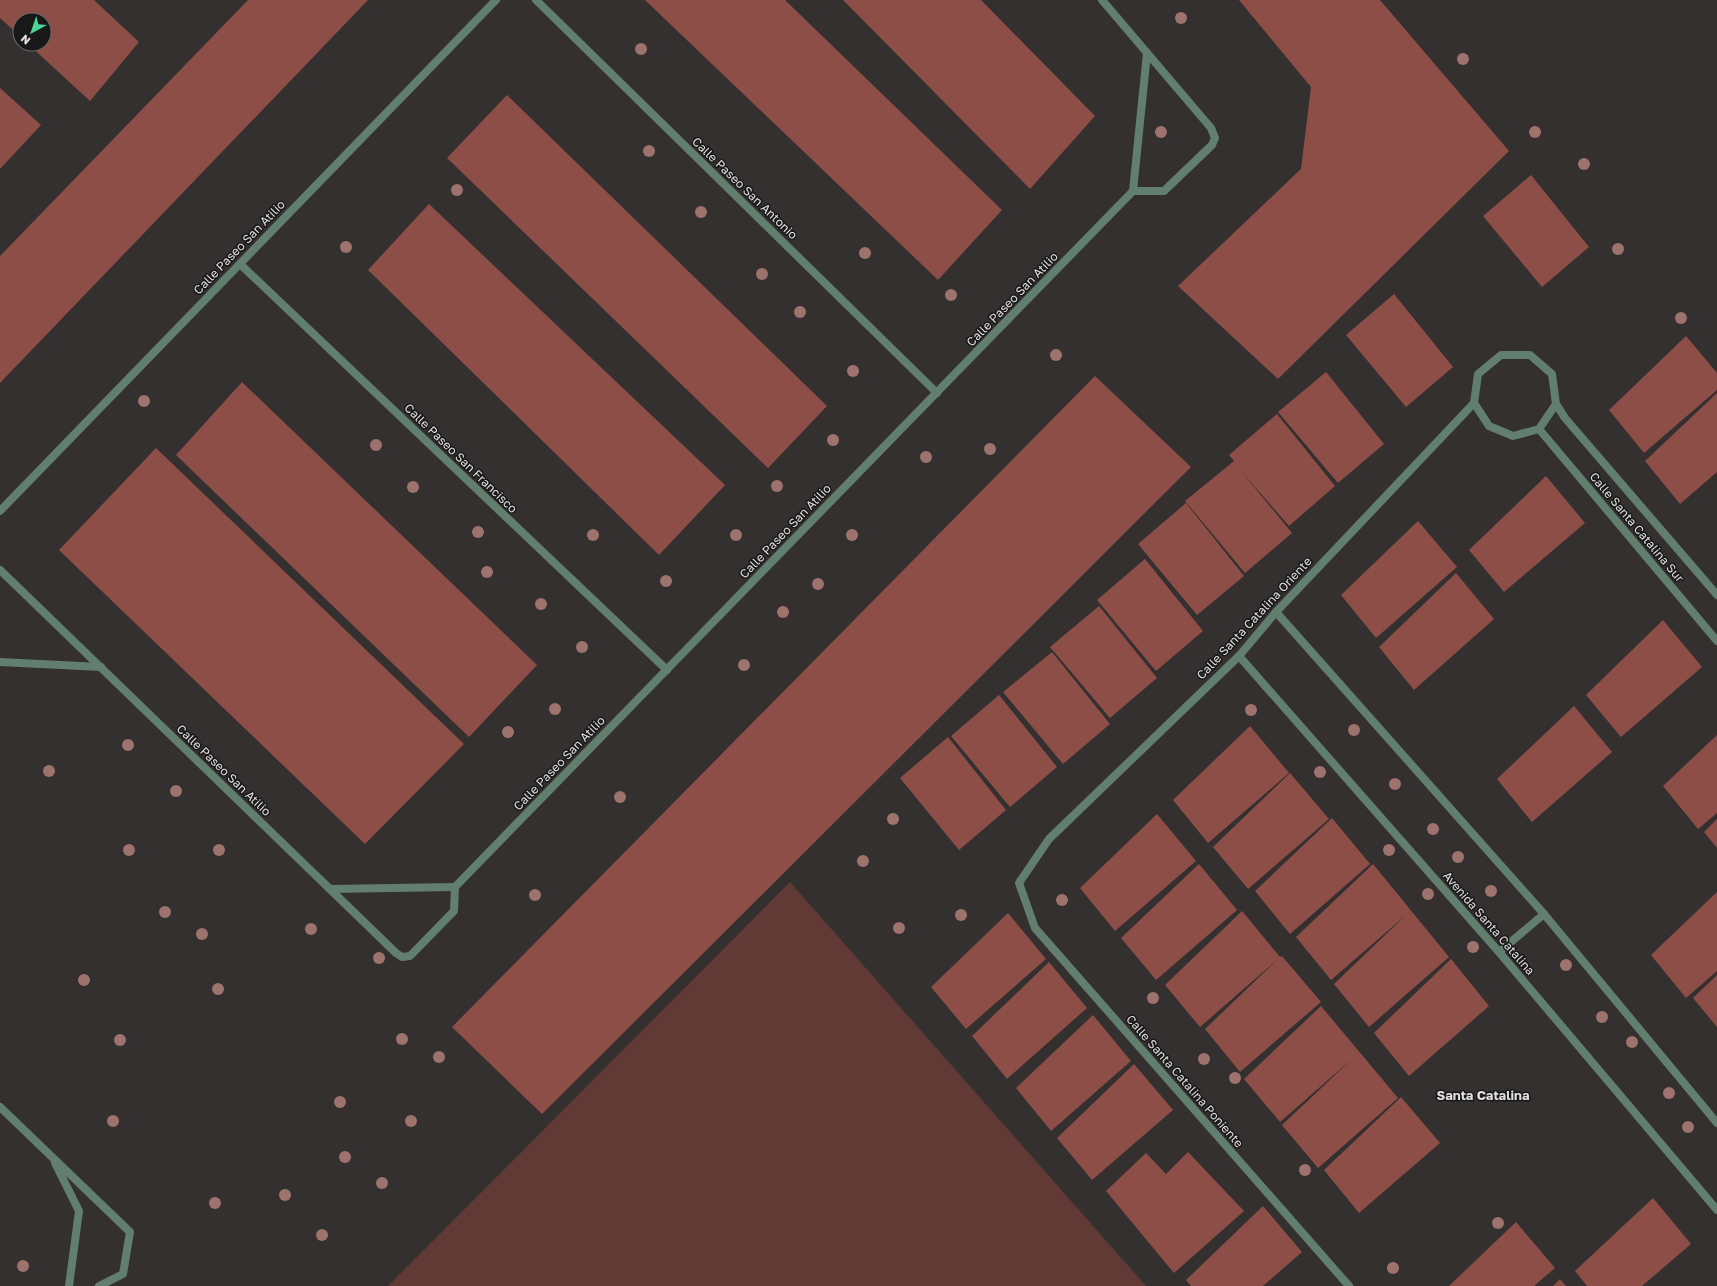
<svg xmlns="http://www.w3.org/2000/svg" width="1717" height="1286" font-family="'Golos Text',sans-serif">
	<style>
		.green { fill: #613a35 }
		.building { fill: #8e4e48 }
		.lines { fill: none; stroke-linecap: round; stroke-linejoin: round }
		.minor { stroke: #627e6f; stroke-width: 8 }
		.tree { fill: #9e726d }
		.labels { text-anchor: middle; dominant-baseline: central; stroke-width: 3; stroke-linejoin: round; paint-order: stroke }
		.street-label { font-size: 12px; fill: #e0dede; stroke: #191818 }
		.neighbourhood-label { font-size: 13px; font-weight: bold; fill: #e0dede; stroke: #191818 }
	</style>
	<rect width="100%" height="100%" fill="#33302f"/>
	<polygon class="green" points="790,882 1146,1286 388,1286"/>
	<g class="building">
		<polygon points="0,0 94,0 139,42 90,101 28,44 44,44 44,20 20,20 20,36 0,18"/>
		<polygon points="248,0 368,0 0,383 0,256"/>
		<polygon points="645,0 785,0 1002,210 938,280"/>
		<polygon points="843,0 981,0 1095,116 1030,189"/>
		<polygon points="1239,0 1380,0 1509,151 1278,379 1178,286 1301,169 1311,87"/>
		<polygon points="0,88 41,125 0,169"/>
		<polygon points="507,95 827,406 768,468 447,158"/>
		<polygon points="1531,175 1589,247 1542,287 1483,216"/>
		<polygon points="429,204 725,485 659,555 368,270"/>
		<polygon points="1394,294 1453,367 1406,407 1346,335"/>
		<polygon points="1686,336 1717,373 1717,390 1644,453 1609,410"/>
		<polygon points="1326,372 1384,444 1338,483 1278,412"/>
		<polygon points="1095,376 1191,467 542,1114 452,1027"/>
		<polygon points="242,382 537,665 469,737 176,455"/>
		<polygon points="1717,393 1717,472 1680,504 1645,461"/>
		<polygon points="1277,414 1335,486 1289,526 1241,471 1292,533 1245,573 1185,501 1234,461 1229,455"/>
		<polygon points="156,448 464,744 365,844 59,550"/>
		<polygon points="1546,476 1585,523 1504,592 1469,550"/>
		<polygon points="1186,503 1244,576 1197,615 1138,544"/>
		<polygon points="1418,521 1457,567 1376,638 1341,595"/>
		<polygon points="1145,559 1203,631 1156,671 1097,600"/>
		<polygon points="1456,573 1494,619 1414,690 1379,647"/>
		<polygon points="1099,606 1157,678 1110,718 1050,647"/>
		<polygon points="1663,620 1702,667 1621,737 1586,695"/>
		<polygon points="1052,652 1110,724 1063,764 1003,692"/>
		<polygon points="999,695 1057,767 1010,807 951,736"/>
		<polygon points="1574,706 1612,752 1532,822 1497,779"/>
		<polygon points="1250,726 1289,773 1208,843 1173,800"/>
		<polygon points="1717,735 1717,813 1698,829 1663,786"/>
		<polygon points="948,737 1006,810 959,850 900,778"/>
		<polygon points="1290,773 1329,819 1248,889 1213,847"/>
		<polygon points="1157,814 1196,861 1115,931 1080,888"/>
		<polygon points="1332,818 1370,864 1290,934 1255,891"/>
		<polygon points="1717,819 1717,848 1704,832"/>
		<polygon points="1199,864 1237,910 1156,980 1121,938"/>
		<polygon points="1373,864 1449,957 1369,1027 1334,984 1406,915 1331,980 1296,937"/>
		<polygon points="1717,892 1717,971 1686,998 1651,955"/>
		<polygon points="1242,911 1280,957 1282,956 1321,1002 1240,1072 1205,1029 1278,959 1200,1027 1165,985"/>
		<polygon points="1008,913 1046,959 966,1029 931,987"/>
		<polygon points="1451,959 1489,1006 1409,1076 1374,1033"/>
		<polygon points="1049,962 1087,1008 1007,1079 972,1036"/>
		<polygon points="1717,975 1717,1027 1693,998"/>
		<polygon points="1321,1006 1398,1098 1318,1168 1282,1125 1352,1059 1280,1122 1244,1079"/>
		<polygon points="1093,1015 1131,1061 1051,1131 1016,1088"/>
		<polygon points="1134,1064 1173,1110 1092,1180 1057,1138"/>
		<polygon points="1401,1097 1440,1143 1359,1213 1324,1170"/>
		<polygon points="1188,1152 1244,1211 1174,1273 1106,1191 1146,1153 1166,1174"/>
		<polygon points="1653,1198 1691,1244 1642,1286 1587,1286 1575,1271"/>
		<polygon points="1263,1206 1302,1252 1263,1286 1191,1286 1186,1280"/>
		<polygon points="1516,1222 1555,1268 1534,1286 1449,1286"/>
		<polygon points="1560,1279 1566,1286 1553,1286"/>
	</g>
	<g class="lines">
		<g class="minor">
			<polyline points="536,0 937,393"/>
			<polyline points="1133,191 1147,53"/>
			<polyline points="240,264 667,670"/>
			<polyline points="1556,404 1539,429 1513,436 1489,426 1474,403 1478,374 1501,355 1530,355 1552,374 1556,404 1565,418 1717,595"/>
			<polyline points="1539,429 1717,641"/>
			<polyline points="0,511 496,0"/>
			<polyline points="0,570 396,953 402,957 410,956 454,911 455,887 1133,191 1164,191 1212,145 1215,138 1211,128 1102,0"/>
			<polyline points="1276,612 1544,914 1717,1123"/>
			<polyline points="1239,656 1499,952 1717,1210"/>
			<polyline points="0,662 101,667"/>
			<polyline points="330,889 455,887"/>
			<polyline points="1499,952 1544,914"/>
			<polyline points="0,1107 130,1232 123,1274 99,1286"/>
			<polyline points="55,1163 79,1211 69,1286"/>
			<polyline points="1349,1286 1035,928 1019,883 1049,839 1239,656 1276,612 1474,403"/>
		</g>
	</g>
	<g class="tree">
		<circle cx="1181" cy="18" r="6"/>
		<circle cx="641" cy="49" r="6"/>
		<circle cx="1463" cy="59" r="6"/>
		<circle cx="1161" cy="132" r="6"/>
		<circle cx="1535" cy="132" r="6"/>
		<circle cx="649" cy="151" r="6"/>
		<circle cx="1584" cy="164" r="6"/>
		<circle cx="457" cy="190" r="6"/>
		<circle cx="701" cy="212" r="6"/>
		<circle cx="346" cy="247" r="6"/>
		<circle cx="1618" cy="249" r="6"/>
		<circle cx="865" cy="253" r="6"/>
		<circle cx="762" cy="274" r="6"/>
		<circle cx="951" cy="295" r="6"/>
		<circle cx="800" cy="312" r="6"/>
		<circle cx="1681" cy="318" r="6"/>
		<circle cx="1056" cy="355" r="6"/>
		<circle cx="853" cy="371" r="6"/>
		<circle cx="144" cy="401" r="6"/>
		<circle cx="833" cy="440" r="6"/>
		<circle cx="376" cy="445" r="6"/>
		<circle cx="990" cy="449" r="6"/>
		<circle cx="926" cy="457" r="6"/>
		<circle cx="777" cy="486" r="6"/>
		<circle cx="413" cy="487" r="6"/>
		<circle cx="478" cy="532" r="6"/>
		<circle cx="593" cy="535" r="6"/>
		<circle cx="736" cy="535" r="6"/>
		<circle cx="852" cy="535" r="6"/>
		<circle cx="487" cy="572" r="6"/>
		<circle cx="666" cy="581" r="6"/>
		<circle cx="818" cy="584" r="6"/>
		<circle cx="541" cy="604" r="6"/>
		<circle cx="783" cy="612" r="6"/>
		<circle cx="582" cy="647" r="6"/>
		<circle cx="744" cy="665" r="6"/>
		<circle cx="555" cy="709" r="6"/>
		<circle cx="1251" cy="710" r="6"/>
		<circle cx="1354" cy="730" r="6"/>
		<circle cx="508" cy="732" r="6"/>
		<circle cx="128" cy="745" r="6"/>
		<circle cx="49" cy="771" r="6"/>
		<circle cx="1320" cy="772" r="6"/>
		<circle cx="1395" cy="784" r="6"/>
		<circle cx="176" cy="791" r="6"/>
		<circle cx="620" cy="797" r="6"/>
		<circle cx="893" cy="819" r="6"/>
		<circle cx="1433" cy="829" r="6"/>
		<circle cx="129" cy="850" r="6"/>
		<circle cx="219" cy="850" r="6"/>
		<circle cx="1389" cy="850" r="6"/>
		<circle cx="1458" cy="857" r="6"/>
		<circle cx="863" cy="861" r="6"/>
		<circle cx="1491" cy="891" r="6"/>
		<circle cx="1428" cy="894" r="6"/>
		<circle cx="535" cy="895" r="6"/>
		<circle cx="1062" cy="900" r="6"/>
		<circle cx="165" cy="912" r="6"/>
		<circle cx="961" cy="915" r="6"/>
		<circle cx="899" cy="928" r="6"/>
		<circle cx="311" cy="929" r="6"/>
		<circle cx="202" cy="934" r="6"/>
		<circle cx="1473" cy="947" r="6"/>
		<circle cx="379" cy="958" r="6"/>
		<circle cx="1566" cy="965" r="6"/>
		<circle cx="84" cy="980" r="6"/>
		<circle cx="218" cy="989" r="6"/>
		<circle cx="1153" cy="998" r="6"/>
		<circle cx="1602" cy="1017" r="6"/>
		<circle cx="402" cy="1039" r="6"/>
		<circle cx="120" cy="1040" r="6"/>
		<circle cx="1632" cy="1042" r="6"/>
		<circle cx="439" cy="1057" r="6"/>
		<circle cx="1204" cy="1059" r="6"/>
		<circle cx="1235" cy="1078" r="6"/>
		<circle cx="1669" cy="1093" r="6"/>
		<circle cx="340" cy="1102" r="6"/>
		<circle cx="113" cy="1121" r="6"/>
		<circle cx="411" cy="1121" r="6"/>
		<circle cx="1688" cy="1127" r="6"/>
		<circle cx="345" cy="1157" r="6"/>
		<circle cx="1305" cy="1170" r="6"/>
		<circle cx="382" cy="1183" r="6"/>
		<circle cx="285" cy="1195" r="6"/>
		<circle cx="215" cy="1203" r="6"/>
		<circle cx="1498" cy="1223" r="6"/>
		<circle cx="322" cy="1235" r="6"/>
		<circle cx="23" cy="1266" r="6"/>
		<circle cx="1393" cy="1268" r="6"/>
	</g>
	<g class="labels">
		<g class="street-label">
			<text transform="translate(745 188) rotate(44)">Calle Paseo San Antonio</text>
			<text transform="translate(239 247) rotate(-46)">Calle Paseo San Atilio</text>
			<text transform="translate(1012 299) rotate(-46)">Calle Paseo San Atilio</text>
			<text transform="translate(461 458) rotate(44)">Calle Paseo San Francisco</text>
			<text transform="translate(1637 527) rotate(50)">Calle Santa Catalina Sur</text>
			<text transform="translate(785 531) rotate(-46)">Calle Paseo San Atilio</text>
			<text transform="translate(1254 618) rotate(-47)">Calle Santa Catalina Oriente</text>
			<text transform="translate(559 763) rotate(-46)">Calle Paseo San Atilio</text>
			<text transform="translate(224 770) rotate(44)">Calle Paseo San Atilio</text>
			<text transform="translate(1489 923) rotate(49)">Avenida Santa Catalina</text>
			<text transform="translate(1185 1081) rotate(49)">Calle Santa Catalina Poniente</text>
		</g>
		<g class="neighbourhood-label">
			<text x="1483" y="1095">Santa Catalina</text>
		</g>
	</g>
	<g transform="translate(32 32) rotate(220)"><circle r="19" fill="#191818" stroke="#696767"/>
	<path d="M0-3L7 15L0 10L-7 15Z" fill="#4cd39a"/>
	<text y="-6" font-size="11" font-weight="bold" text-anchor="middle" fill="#e0dede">N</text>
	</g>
</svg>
